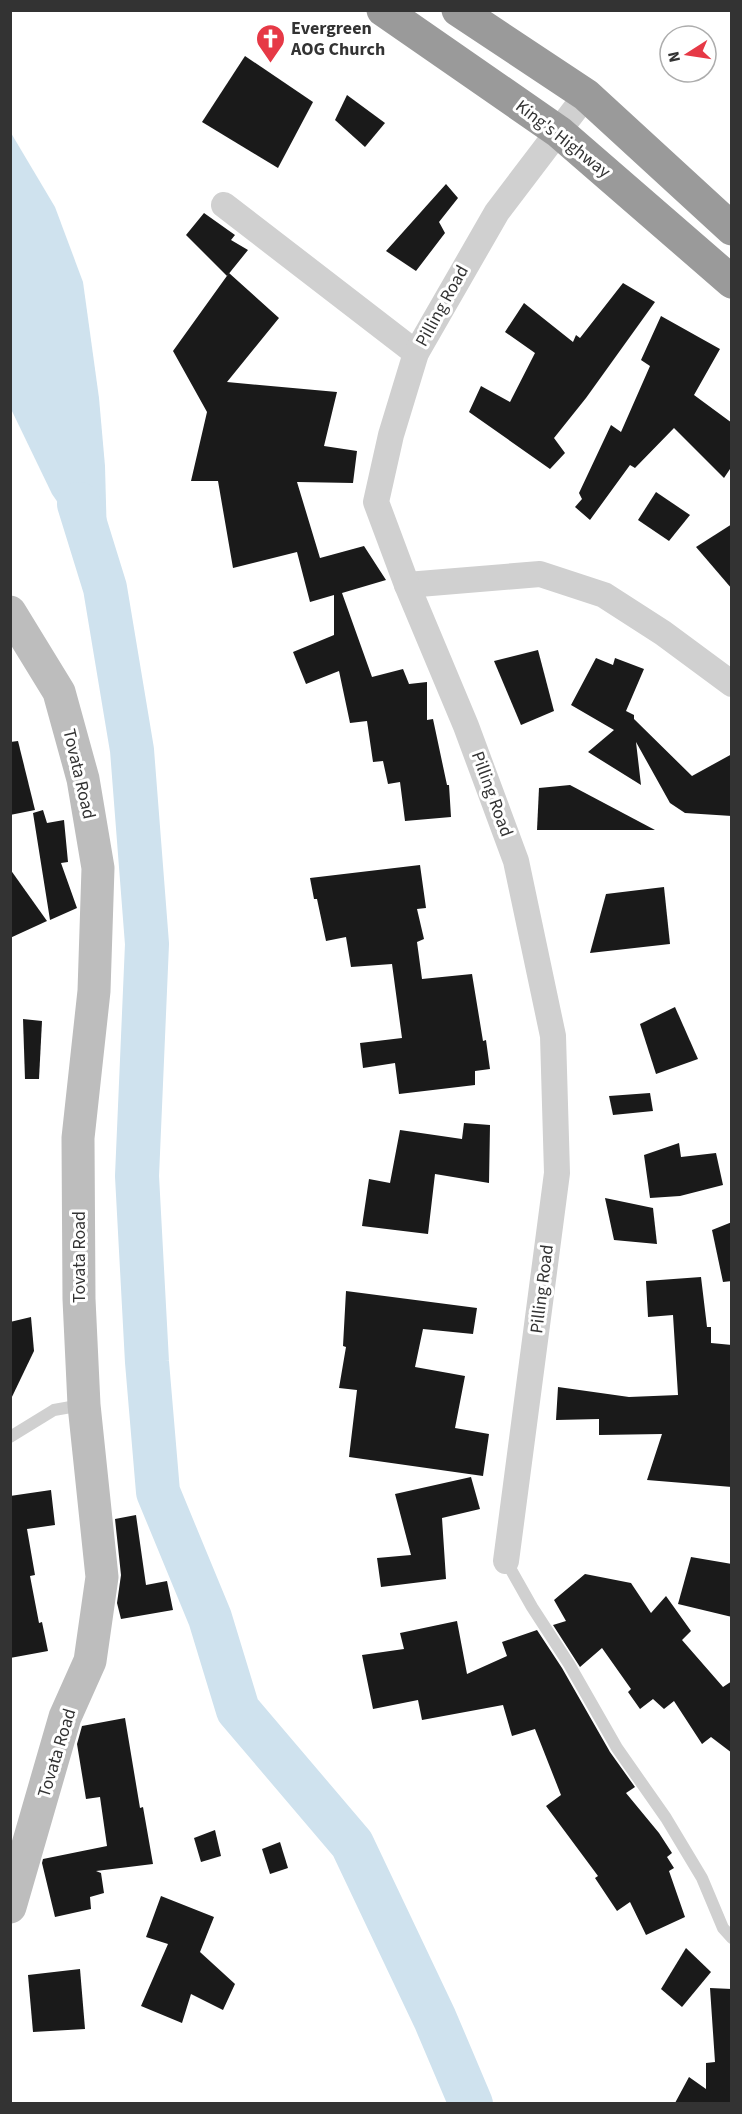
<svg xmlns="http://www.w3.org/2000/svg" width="742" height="2114" font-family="'Source Sans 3',sans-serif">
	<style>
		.water { fill: #cfe2ee }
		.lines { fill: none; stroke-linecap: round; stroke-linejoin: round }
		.river { stroke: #cfe2ee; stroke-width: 44 }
		.building { fill: #1a1a1a }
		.lane { stroke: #d0d0d0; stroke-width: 12 }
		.street { stroke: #d0d0d0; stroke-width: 26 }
		.secondary { stroke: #bdbdbd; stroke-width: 33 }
		.highway { stroke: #9a9a9a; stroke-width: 33 }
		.labels { text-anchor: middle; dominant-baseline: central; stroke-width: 6; stroke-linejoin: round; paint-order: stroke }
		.poi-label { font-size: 18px; font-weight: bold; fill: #333; stroke: #fff; text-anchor: start }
		.street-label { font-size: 18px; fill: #333; stroke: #fff }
	</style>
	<rect width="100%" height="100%" fill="#fff"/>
	<polygon class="water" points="11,133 55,207 83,282 99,398 105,466 108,576 52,494 11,409"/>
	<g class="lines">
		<polyline class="river" points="79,504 105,588 132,750 147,944 137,1176 147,1362 158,1492 210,1618 238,1710 352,1844 435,2019 471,2104"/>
	</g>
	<g class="building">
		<polygon points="245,56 313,102 278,168 202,122"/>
		<polygon points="347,95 385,123 365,147 335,120"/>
		<polygon points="446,184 458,198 439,222 445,233 416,271 386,251"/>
		<polygon points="204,213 235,235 231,240 248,250 227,276 186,235"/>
		<polygon points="229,273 279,318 227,382 337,392 324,446 357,451 353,483 297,482 320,558 364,546 386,580 342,593 372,677 403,669 409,684 427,682 427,720 433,719 447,785 449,785 451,817 405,821 400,782 388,784 383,761 373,762 367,721 350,723 339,671 306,684 293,652 334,635 334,595 310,602 297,552 233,568 218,481 191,481 207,412 173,351"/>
		<polygon points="623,283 655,302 586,398 554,438 565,453 550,469 469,412 481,386 510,402 535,353 505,332 524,303 573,342 576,335 580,338"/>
		<polygon points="661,316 720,349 694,395 732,423 732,466 724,478 674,428 635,468 630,465 590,520 575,507 582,499 579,493 611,425 621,432 650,366 641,360"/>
		<polygon points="656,492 690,515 669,541 638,520"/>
		<polygon points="732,524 732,589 696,547"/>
		<polygon points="538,650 554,711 521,725 494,661"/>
		<polygon points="596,658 613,665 615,658 644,669 626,711 634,715 634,719 692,776 732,754 732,816 685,813 670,803 636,742 641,785 588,752 614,730 571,705"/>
		<polygon points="18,741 35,810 10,815 10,742"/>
		<polygon points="570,785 655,830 537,830 539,788"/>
		<polygon points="43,810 47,823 64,820 68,862 61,863 77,908 50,920 33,813"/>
		<polygon points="420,865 426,908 417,909 424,939 417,942 422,979 472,974 483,1041 486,1040 490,1069 475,1071 475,1085 399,1094 395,1063 363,1068 360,1043 402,1038 392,964 351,967 346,937 326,941 317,899 314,899 310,878"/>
		<polygon points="10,869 47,921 10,938"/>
		<polygon points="664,887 670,944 590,953 606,894"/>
		<polygon points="675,1007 698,1059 656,1074 640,1024"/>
		<polygon points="23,1019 42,1021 39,1079 25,1079"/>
		<polygon points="650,1093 653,1111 613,1115 609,1096"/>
		<polygon points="464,1123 490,1125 489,1183 435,1174 428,1234 362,1226 369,1179 390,1183 400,1130 462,1139"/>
		<polygon points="679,1143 681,1157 716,1153 723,1185 680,1196 650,1198 644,1155"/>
		<polygon points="605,1198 653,1208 657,1244 614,1240"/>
		<polygon points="732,1222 732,1281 723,1282 712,1230"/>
		<polygon points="701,1277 707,1327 711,1327 711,1343 732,1345 732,1487 647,1480 662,1434 599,1435 599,1419 556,1420 558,1387 629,1397 678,1395 673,1315 648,1317 646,1281"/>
		<polygon points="346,1291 477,1308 473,1334 423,1329 415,1367 465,1376 455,1428 489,1434 483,1476 349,1457 357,1390 339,1388 346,1347 343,1346"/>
		<polygon points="31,1317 34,1351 10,1401 10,1322"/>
		<polygon points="471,1477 480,1509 442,1518 446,1579 381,1587 377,1558 411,1555 395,1494"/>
		<polygon points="51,1490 55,1525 27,1529 35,1575 30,1576 39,1623 42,1622 48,1651 10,1658 10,1496"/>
		<polygon points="136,1515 146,1585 167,1581 173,1610 121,1619 117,1603 121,1575 115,1519"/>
		<polygon points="691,1557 732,1564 732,1617 678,1604"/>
		<polygon points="585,1574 631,1583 651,1613 666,1596 691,1631 682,1640 723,1687 732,1681 732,1753 711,1737 702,1744 674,1701 664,1709 653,1699 640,1709 628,1692 631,1689 602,1648 580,1667 553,1625 566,1621 554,1600"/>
		<polygon points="457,1621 467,1674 507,1656 502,1642 537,1630 562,1668 610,1752 635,1787 626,1793 659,1833 672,1853 667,1857 674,1868 669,1871 685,1917 646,1935 630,1902 617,1911 595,1878 598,1876 546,1806 561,1795 535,1729 512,1736 503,1705 422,1720 418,1700 373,1709 362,1655 404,1649 400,1633"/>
		<polygon points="125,1718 140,1808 143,1807 153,1864 96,1871 101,1873 104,1893 90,1897 91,1909 55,1917 42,1863 43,1859 107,1846 100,1797 86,1799 77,1744 82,1726"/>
		<polygon points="215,1830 221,1856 201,1862 194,1838"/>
		<polygon points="280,1842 288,1868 270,1874 262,1849"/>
		<polygon points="161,1896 214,1917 200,1952 235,1984 223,2010 191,1994 182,2023 141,2006 168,1944 146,1937"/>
		<polygon points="686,1948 711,1972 682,2007 661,1989"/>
		<polygon points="80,1969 85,2029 33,2032 28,1975"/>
		<polygon points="710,1988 732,1989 732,2103 675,2103 689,2077 706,2089 706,2063 715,2062"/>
	</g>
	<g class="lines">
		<g class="lane">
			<polyline points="10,1437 54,1410 82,1405"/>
			<polyline points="506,1561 532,1607 569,1664 617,1748 666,1818 702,1878 723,1928 732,1938"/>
		</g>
		<g class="street">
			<polyline points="224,205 416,353"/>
			<polyline points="407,585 540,574 604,595 663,633 732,684"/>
			<polyline points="506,1561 557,1173 553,1036 516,861 466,726 407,585 376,502 391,435 416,353 497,212 586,95"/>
		</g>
		<polyline class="secondary" points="10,612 59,692 83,779 98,868 94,991 78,1138 79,1299 84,1405 102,1577 90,1661 65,1717 10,1907"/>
		<g class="highway">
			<polyline points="383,10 559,132 732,282"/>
			<polyline points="458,10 586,95 732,229"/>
		</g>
	</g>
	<defs>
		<symbol id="church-pin" viewBox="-11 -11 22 30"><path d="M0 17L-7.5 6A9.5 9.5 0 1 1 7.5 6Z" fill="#e63946" stroke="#fff"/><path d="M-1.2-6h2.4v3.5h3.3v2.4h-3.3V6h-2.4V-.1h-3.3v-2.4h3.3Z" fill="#fff"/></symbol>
	</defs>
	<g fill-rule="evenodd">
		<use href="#church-pin" x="254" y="22" width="33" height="45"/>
	</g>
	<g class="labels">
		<g class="poi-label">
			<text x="291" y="28">Evergreen<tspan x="291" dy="21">AOG Church</tspan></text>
		</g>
		<g class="street-label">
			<text transform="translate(563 139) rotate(38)">King's Highway</text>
			<text transform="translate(442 306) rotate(-61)">Pilling Road</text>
			<text transform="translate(79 774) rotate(77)">Tovata Road</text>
			<text transform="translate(492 794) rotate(70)">Pilling Road</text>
			<text transform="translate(79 1257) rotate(-90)">Tovata Road</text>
			<text transform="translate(542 1289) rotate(-83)">Pilling Road</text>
			<text transform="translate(57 1753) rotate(-73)">Tovata Road</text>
		</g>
	</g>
	<rect width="742" height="2114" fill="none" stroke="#333333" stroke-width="24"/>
	<g transform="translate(688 54) rotate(258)"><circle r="28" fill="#ffffff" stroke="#adadad" stroke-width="1.5"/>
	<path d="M0-4.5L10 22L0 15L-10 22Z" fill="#e63946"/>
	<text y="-9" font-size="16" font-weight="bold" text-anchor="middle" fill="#333333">N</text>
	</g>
</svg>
